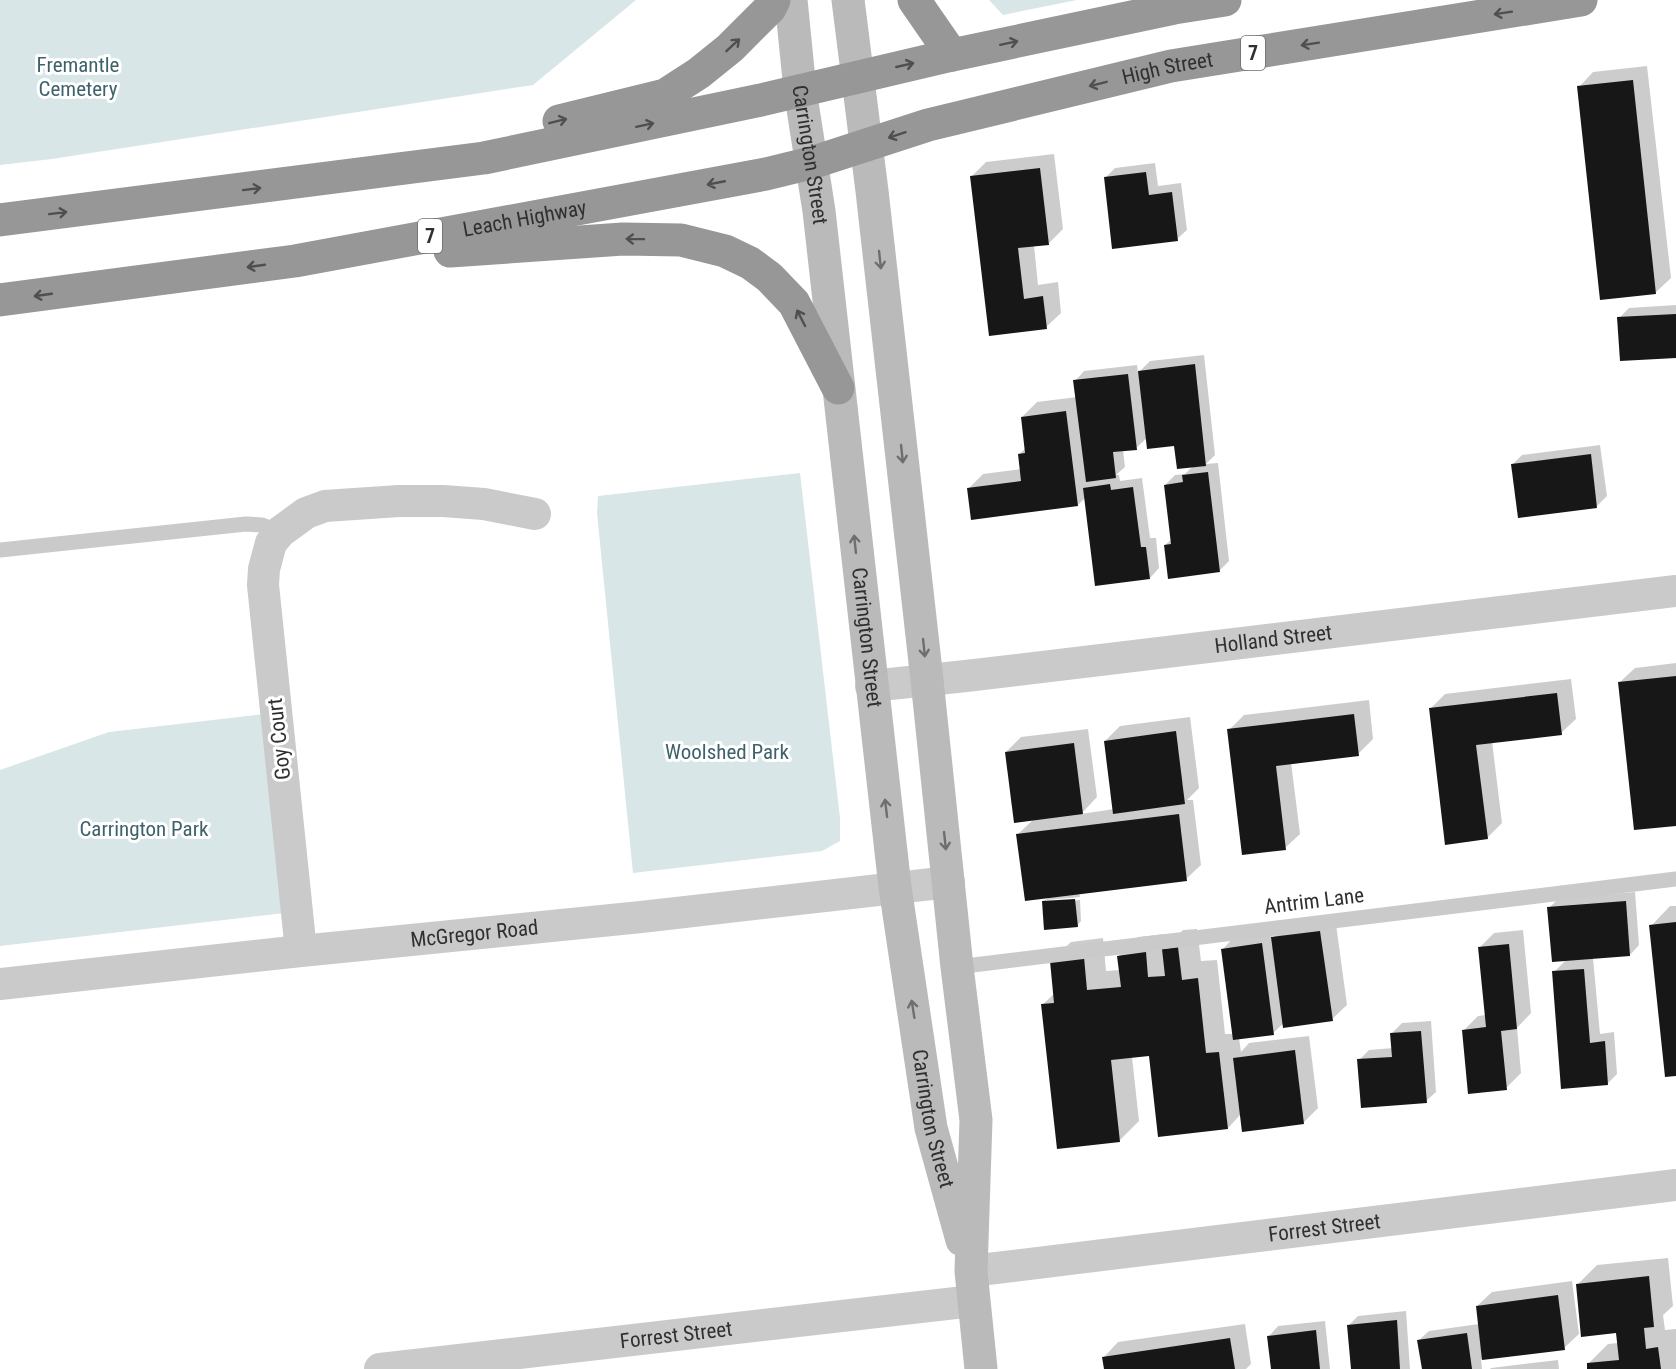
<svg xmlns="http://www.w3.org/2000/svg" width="1676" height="1369" font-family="'Roboto Condensed',sans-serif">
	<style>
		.green { fill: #d9e6e8 }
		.shadow { fill: #0003 }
		.building { fill: #171717 }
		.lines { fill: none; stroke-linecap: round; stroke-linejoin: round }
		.lane { stroke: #cacaca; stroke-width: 15 }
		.street { stroke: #cacaca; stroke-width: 32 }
		.secondary { stroke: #bababa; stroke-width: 33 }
		.highway { stroke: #979797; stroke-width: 33 }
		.oneway { stroke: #4f4f4f }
		.oneway2 { stroke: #6e6e6e }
		.labels { text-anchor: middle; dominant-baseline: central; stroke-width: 6; stroke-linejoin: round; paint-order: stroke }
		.shield { fill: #fff; stroke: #6e6e6e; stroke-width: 1.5 }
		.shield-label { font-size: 20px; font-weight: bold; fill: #303030 }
		.park-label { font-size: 21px; fill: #3e626b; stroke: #fff }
		.street-label { font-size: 21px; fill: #303030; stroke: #fff }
	</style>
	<rect width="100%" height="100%" fill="#fff"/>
	<g class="green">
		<polygon points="0,0 636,0 533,85 52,159 0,165"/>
		<polygon points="989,0 1077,0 1003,15"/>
		<polygon points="800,473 840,818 840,841 822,851 633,873 597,513 598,496"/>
		<polygon points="265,714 285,913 0,946 0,770 109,732"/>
	</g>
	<g class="shadow">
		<polygon points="1647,66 1671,278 1656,292 1579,87 1593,72"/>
		<polygon points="1054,154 1063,229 1048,244 1034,245 1038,285 1058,282 1061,313 1046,327 990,334 971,177 986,162"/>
		<polygon points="1155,163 1158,186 1181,183 1187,230 1177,239 1105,178 1115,168"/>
		<polygon points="1676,305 1676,356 1619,318 1629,308"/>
		<polygon points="1204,355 1215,455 1206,464 1218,463 1229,561 1219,571 1165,545 1172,539 1165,485 1175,475 1185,474 1193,466 1175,444 1148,437 1136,448 1123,450 1125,467 1116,475 1119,475 1120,481 1142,478 1150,538 1156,538 1159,568 1150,578 1086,497 1078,505 968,489 983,474 1021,469 1019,454 1026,448 1022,417 1037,402 1077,397 1075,381 1084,371 1137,365 1138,373 1150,361"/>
		<polygon points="1600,445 1607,496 1597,506 1512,465 1522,455"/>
		<polygon points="1676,663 1676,824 1620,682 1635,668"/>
		<polygon points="1571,679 1576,719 1561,733 1492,741 1502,823 1487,838 1430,709 1445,694"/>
		<polygon points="1369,700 1373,739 1358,754 1291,762 1300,834 1285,848 1229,730 1244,715"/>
		<polygon points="1190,717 1199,788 1187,800 1193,800 1201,865 1186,879 1079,893 1080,897 1046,900 1046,903 1080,900 1081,921 1077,926 1043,902 1049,897 1018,834 1034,819 1006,752 1021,737 1088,729 1097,797 1081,814 1114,809 1105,741 1120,726"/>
		<polygon points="1635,892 1639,945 1630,955 1593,958 1600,1034 1614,1032 1617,1074 1607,1084 1554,972 1566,960 1549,908 1559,898"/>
		<polygon points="1670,906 1676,906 1676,1075 1651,926"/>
		<polygon points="1335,917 1347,1005 1332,1019 1284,1023 1273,1033 1239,1038 1241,1052 1249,1043 1309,1036 1318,1108 1303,1123 1241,1114 1228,1128 1150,1054 1132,1057 1139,1121 1120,1140 1042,1005 1055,993 1051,961 1071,942 1103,938 1106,971 1121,970 1119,956 1138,937 1165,934 1166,947 1183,930 1197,929 1201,961 1217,960 1225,1034 1234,1034 1223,949 1232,939 1271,934 1272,939 1288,923"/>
		<polygon points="1523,930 1531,1013 1517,1028 1521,1073 1506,1088 1464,1030 1478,1016 1486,1015 1479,948 1494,933"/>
		<polygon points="1431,1021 1436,1092 1426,1101 1359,1060 1369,1050 1393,1048 1392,1033 1402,1023"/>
		<polygon points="1668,1258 1673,1306 1663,1315 1665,1330 1676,1329 1676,1369 1589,1369 1588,1364 1608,1344 1618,1343 1617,1332 1577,1285 1597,1265"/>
		<polygon points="1572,1281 1579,1334 1564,1348 1481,1359 1482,1369 1423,1369 1419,1340 1429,1331 1479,1324 1477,1306 1492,1292"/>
		<polygon points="1406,1311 1410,1369 1353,1369 1348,1326 1358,1316"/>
		<polygon points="1325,1321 1330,1369 1272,1369 1269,1336 1278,1326"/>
		<polygon points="1245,1324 1251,1364 1246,1369 1105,1369 1104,1357 1118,1342"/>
		<polygon points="1558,1360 1559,1369 1490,1369 1491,1368"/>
	</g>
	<g class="building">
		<polygon points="1633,80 1656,294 1600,300 1577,86"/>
		<polygon points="1040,168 1049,245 1018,248 1024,299 1043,296 1047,329 989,336 970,176"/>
		<polygon points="1146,172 1149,195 1172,192 1178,241 1112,249 1104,177"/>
		<polygon points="1676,314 1676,358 1620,361 1617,317"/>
		<polygon points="1195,364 1206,466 1177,469 1174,446 1147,449 1138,371"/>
		<polygon points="1128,374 1137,450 1113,452 1116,478 1086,482 1073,380"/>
		<polygon points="1066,411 1078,506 971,520 967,488 1021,481 1018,454 1025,453 1021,417"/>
		<polygon points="1591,454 1597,508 1518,518 1511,464"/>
		<polygon points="1208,472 1220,572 1168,579 1164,545 1171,544 1164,485 1183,482 1182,475"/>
		<polygon points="1110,484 1111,490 1133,487 1141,547 1146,547 1150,579 1095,586 1083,488"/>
		<polygon points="1676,676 1676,826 1634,830 1618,682"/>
		<polygon points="1557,693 1562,735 1476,745 1488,839 1445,845 1429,708"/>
		<polygon points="1354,714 1359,756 1276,766 1286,850 1242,855 1227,729"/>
		<polygon points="1176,731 1185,804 1113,814 1104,741"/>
		<polygon points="1074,743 1083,814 1014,823 1005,752"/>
		<polygon points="1179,814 1187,881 1025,901 1016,834"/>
		<polygon points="1075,899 1078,927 1044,930 1042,901"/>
		<polygon points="1626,901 1630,956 1552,962 1547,907"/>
		<polygon points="1676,922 1676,1076 1665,1077 1649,925"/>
		<polygon points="1320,931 1333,1021 1283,1028 1271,937"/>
		<polygon points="1262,943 1274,1035 1233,1040 1221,949"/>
		<polygon points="1509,944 1517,1029 1501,1031 1507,1090 1468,1094 1462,1030 1486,1027 1478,947"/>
		<polygon points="1178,947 1182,980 1198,978 1206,1053 1219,1052 1228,1129 1158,1137 1149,1056 1111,1060 1120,1142 1057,1149 1041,1004 1054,1003 1050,961 1084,957 1087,990 1121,987 1117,956 1146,952 1148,977 1165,976 1162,949"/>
		<polygon points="1584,969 1590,1043 1605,1041 1608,1085 1561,1089 1552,971"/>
		<polygon points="1421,1031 1427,1103 1361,1108 1357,1059 1392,1057 1390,1033"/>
		<polygon points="1295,1050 1304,1124 1242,1132 1233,1058"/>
		<polygon points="1649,1276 1654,1327 1644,1328 1646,1349 1658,1347 1661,1369 1587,1369 1587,1363 1619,1360 1616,1333 1581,1337 1576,1284"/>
		<polygon points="1558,1295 1565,1350 1482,1360 1476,1306"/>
		<polygon points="1397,1320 1400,1369 1351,1369 1347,1325"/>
		<polygon points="1316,1330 1320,1369 1271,1369 1267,1336"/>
		<polygon points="1467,1333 1472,1369 1422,1369 1417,1340"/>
		<polygon points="1230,1338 1235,1369 1104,1369 1102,1357"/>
	</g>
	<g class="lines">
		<g class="lane">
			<polyline points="0,550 246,524 262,525 280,532"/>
			<polyline points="957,967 1676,879"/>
		</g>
		<g class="street">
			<path id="s1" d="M 871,686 L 966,676 L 1676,591"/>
			<polyline points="301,951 263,585 264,569 271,543 280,532 306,513 325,506 399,501 443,501 484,504 535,514"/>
			<path id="s2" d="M 0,984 L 301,951 L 641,917 L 949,882"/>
			<path id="s3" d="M 971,1271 L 1676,1185"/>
			<path id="s4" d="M 380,1369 L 973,1301"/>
		</g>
		<g class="secondary">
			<path id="s5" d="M 791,0 L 800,90 L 819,211 L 895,887 L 931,1128 L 962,1240"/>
			<polyline points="848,0 872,191 927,680 957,967 976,1120 971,1271 981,1369"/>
		</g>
		<g class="highway">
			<polyline points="914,0 952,55"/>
			<polyline points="559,121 665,95 699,73 730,48 770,8 774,0"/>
			<polyline points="0,220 484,158 761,100 952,55 1174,8 1225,0"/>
			<polyline points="450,251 623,239 681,240 725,251 750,263 769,277 794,303 838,388"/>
			<path id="s6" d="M 0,300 L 295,261 L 766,174 L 811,163 L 928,125 L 1171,66 L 1581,0"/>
		</g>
	</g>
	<defs><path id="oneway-shaft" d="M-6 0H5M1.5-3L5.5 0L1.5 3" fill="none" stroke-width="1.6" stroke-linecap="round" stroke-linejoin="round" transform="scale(1.5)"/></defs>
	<g class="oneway">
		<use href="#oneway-shaft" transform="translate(1503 13) rotate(171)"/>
		<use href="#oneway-shaft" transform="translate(1009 43) rotate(-12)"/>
		<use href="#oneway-shaft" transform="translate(1310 44) rotate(171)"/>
		<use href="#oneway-shaft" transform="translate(733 45) rotate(-43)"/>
		<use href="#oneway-shaft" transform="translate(905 65) rotate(-13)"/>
		<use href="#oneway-shaft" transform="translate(1098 84) rotate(166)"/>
		<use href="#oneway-shaft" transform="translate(558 121) rotate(-14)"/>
		<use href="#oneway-shaft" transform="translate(645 125) rotate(-12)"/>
		<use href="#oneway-shaft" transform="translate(897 135) rotate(162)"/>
		<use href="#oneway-shaft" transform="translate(716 183) rotate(169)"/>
		<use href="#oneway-shaft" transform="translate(252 189) rotate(-7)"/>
		<use href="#oneway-shaft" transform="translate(58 213) rotate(-7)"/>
		<use href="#oneway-shaft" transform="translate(635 239) rotate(-179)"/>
		<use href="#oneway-shaft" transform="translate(256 266) rotate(172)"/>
		<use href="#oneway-shaft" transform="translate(43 295) rotate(172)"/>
		<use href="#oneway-shaft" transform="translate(801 318) rotate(-117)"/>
	</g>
	<g class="oneway2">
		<use href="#oneway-shaft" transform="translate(880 260) rotate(84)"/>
		<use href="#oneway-shaft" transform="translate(902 454) rotate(84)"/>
		<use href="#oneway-shaft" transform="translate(855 544) rotate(-96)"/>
		<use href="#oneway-shaft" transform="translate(924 648) rotate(84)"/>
		<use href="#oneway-shaft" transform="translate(886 808) rotate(-97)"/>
		<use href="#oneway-shaft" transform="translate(945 841) rotate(84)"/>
		<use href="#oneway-shaft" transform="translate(913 1009) rotate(-99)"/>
	</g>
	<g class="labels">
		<g class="shield">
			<rect x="1241" y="36" width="24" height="34" rx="4.5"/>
			<rect x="418" y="219" width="24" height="34" rx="4.5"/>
		</g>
		<g class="shield-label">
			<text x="1253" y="53">7</text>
			<text x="430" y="236">7</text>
		</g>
		<g class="park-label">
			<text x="78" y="65">Fremantle<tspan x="78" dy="24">Cemetery</tspan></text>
			<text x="727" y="752">Woolshed Park</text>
			<text x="144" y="829">Carrington Park</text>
		</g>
		<g class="street-label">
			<text stroke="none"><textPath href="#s6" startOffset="1192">High Street</textPath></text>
			<text stroke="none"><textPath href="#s5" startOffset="156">Carrington Street</textPath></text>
			<text stroke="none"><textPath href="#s6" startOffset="531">Leach Highway</textPath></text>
			<text stroke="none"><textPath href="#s5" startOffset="642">Carrington Street</textPath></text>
			<text stroke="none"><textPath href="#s1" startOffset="405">Holland Street</textPath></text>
			<text transform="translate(279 739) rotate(-96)">Goy Court</text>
			<text transform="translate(1314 901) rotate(-7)">Antrim Lane</text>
			<text stroke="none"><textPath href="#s2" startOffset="477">McGregor Road</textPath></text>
			<text stroke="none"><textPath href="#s5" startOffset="1128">Carrington Street</textPath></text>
			<text stroke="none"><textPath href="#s3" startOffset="356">Forrest Street</textPath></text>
			<text stroke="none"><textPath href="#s4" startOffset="298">Forrest Street</textPath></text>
		</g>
	</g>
</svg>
